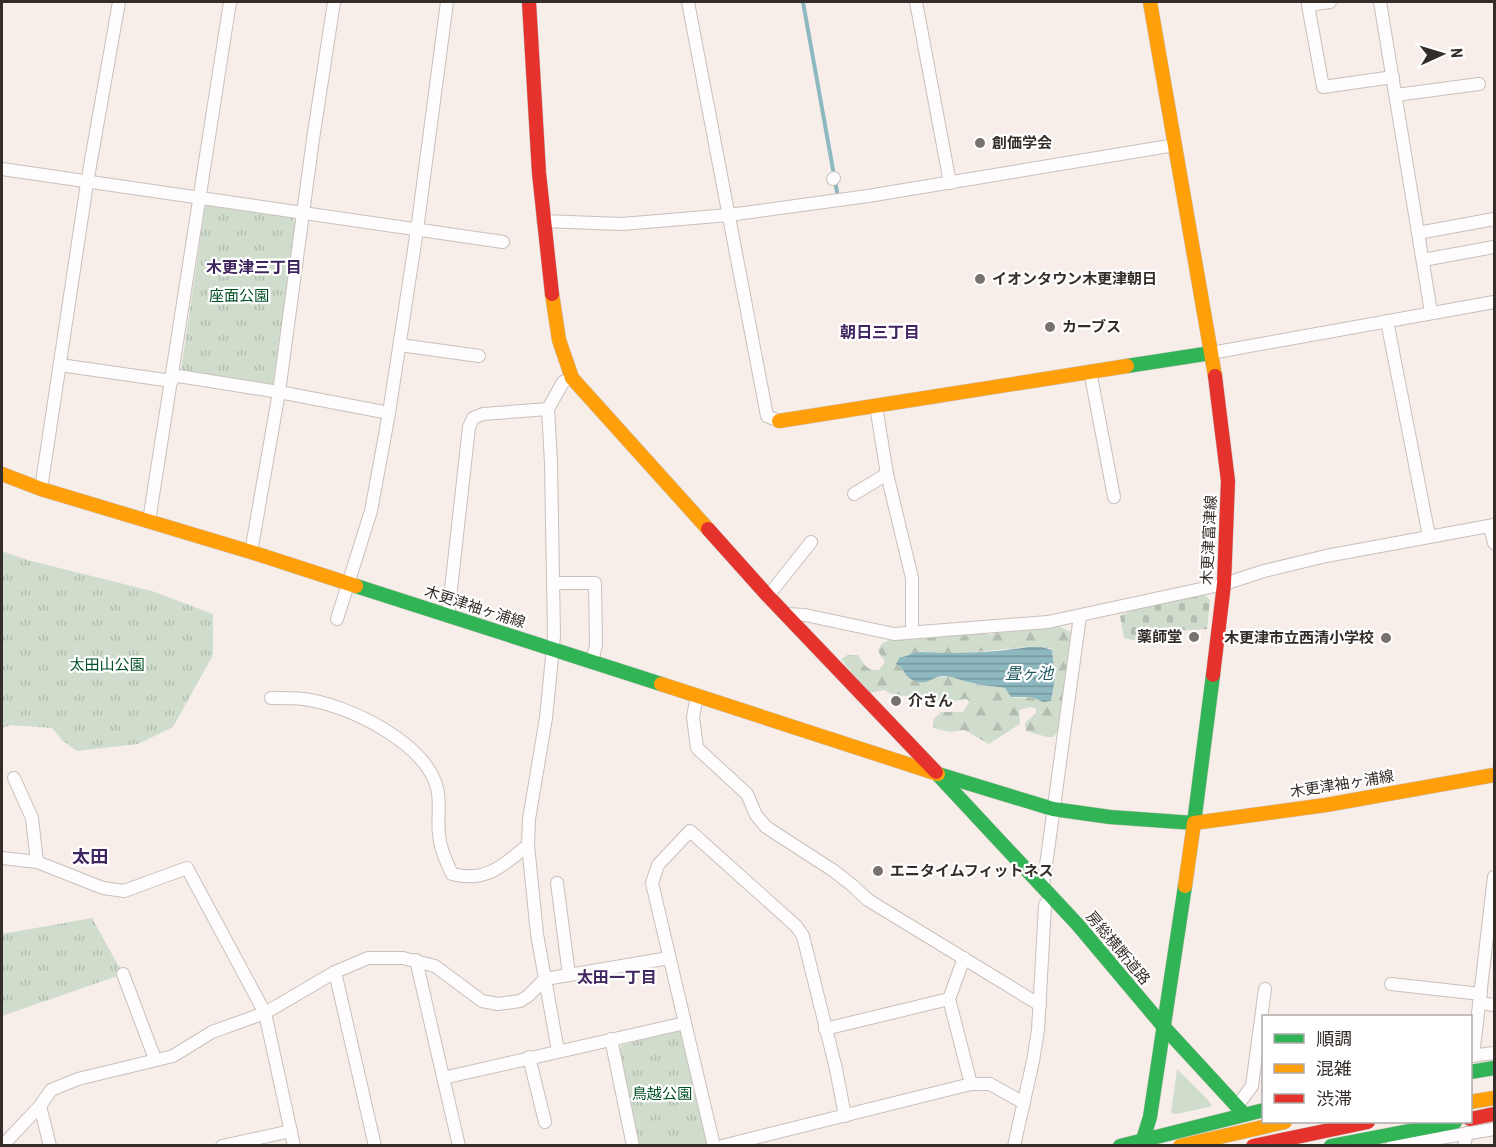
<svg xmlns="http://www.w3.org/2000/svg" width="1496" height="1147" font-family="'Roboto Condensed','Noto Sans JP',sans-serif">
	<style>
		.forest { fill: url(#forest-firs); fill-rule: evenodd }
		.cemetery { fill: url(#cemetery-stones) }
		.park { fill: url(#park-tufts) }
		.garden { fill: #d0ddcd }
		.water { fill: url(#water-rules) }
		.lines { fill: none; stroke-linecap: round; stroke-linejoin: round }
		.stream { stroke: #8db8c0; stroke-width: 4 }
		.street-casing { stroke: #c8c0bc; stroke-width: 14 }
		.fast-casing { stroke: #c8c0bc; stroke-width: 15 }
		.slow-casing { stroke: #c8c0bc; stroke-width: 15 }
		.jam-casing { stroke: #c8c0bc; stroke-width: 15 }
		.street { stroke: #fefcfc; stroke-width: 12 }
		.fast { stroke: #30b455; stroke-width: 14 }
		.slow { stroke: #ff9f0a; stroke-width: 14 }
		.jam { stroke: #e5322d; stroke-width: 14 }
		.slow-bridge-casing { stroke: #c8c0bc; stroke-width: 15; stroke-linecap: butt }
		.jam-bridge-casing { stroke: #c8c0bc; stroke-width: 15; stroke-linecap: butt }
		.slow-bridge { stroke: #ff9f0a; stroke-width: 14 }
		.jam-bridge { stroke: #e5322d; stroke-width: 14 }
		.poi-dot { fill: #79716d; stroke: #fff; stroke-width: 2 }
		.labels { text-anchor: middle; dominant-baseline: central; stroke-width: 4.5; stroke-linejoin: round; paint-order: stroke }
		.poi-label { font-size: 15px; font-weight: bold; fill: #352d2a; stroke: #fff; text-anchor: start }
		.park-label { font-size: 15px; fill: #014f23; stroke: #fff }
		.street-label { font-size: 15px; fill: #352d2a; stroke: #fff }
		.neighbourhood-label { font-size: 16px; font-weight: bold; fill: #402660; stroke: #fff }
		.water-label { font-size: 16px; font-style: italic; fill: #1e5660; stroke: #fff }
		.quarter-label { font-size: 18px; font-weight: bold; fill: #402660; stroke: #fff }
	</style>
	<defs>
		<pattern id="forest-firs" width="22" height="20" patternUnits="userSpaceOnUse" patternTransform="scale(1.5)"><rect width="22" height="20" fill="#d0ddcd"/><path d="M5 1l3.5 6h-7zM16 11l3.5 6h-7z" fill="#b3beb0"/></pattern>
		<pattern id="cemetery-stones" width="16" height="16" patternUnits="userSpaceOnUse" patternTransform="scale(1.5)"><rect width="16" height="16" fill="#d0ddcd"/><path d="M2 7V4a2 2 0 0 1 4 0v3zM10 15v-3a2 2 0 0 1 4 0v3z" fill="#b3beb0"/></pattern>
		<pattern id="park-tufts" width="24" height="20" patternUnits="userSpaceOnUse" patternTransform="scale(1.5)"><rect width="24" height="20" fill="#d0ddcd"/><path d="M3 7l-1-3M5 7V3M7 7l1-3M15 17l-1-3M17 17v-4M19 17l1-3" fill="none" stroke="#b3beb0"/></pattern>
		<pattern id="water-rules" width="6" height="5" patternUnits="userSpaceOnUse" patternTransform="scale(1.5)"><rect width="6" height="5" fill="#8db8c0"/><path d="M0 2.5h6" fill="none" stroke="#74969c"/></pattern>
	</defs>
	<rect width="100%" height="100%" fill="#f7eeea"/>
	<path class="forest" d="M 1056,625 L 1071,632 L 1076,638 L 1062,727 L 1053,737 L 1047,737 L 1026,731 L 1025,723 L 1036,713 L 1036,709 L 1031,707 L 1019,710 L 1020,724 L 989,744 L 964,730 L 949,732 L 934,728 C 931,720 935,717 941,712 L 963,712 L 969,702 L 967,699 C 956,699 946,706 940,705 C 924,686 901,704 885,690 L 868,693 L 841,659 L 848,655 L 858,655 C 864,665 867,671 879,670 L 885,662 L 878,651 C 882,630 947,634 965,633 C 973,637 982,631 991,635 L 999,630 ZM 1028,647 L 1049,648 L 1052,650 L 1055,678 L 1051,701 L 1043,702 L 1032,697 L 1014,698 L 1011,697 L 1005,688 L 974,684 L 948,676 L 934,678 L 905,672 L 902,668 L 898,666 L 897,662 L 921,651 L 934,654 L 953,654 Z"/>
	<polygon class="cemetery" points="1203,593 1210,600 1207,629 1176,631 1178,643 1152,645 1124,638 1120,616 1133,610"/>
	<g class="park">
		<polygon points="208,205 292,217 296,223 273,384 181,370 205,207"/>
		<polygon points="2,551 27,560 152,591 213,614 213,655 173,727 138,744 77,751 63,741 52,728 11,725 2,728"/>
		<polygon points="92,918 123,974 2,1016 2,934"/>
		<polygon points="676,1031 683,1032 709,1145 640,1145 619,1050 622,1045"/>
	</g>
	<polygon class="garden" points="1177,1069 1208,1100 1212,1106 1177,1114 1171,1113"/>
	<path class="water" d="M 1028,647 L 1042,647 L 1052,650 L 1055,678 L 1051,701 L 1043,702 L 1032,697 L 1011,697 L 1005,688 C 994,686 983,686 972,683 C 963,681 954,677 945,676 C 935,675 929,684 919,682 C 909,680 906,676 902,668 L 896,664 L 900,657 C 908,657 914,651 922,652 C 957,654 994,653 1028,647 Z"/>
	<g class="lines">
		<polyline class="stream" points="803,2 837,192"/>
		<defs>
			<g id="street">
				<polyline points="688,2 767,416 779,421"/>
				<polyline points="916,2 950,183"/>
				<polyline points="1330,2 1308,5 1323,87 1393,77"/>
				<polyline points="1380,2 1431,312"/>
				<polyline points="1396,95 1479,84"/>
				<polyline points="2,169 503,242"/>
				<polyline points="833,179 834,178"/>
				<polyline points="543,221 622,224 729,215 868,196 1175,145"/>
				<polyline points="1418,233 1494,219"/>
				<polyline points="1423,260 1494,247"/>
				<polyline points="1387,321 1429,536"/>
				<polyline points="400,345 479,356"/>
				<polyline points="1211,353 1494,302"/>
				<polyline points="60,365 172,381"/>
				<polyline points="1090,371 1114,497"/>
				<polyline points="172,375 279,392 389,413"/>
				<polyline points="876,406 887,474 912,578 912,632"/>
				<polyline points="41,489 87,183 119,2"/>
				<polyline points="854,494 887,474"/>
				<polyline points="149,521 230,2"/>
				<polyline points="1490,526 1494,543"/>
				<polyline points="251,552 279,392 313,139 334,2"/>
				<polyline points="554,583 595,583 596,645 592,662"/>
				<polyline points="768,596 811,542"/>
				<polyline points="785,614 805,615 894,634 1048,622 1224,584 1264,571 1326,556 1494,525"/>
				<polyline points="448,616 469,427 473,418 483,414 548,409"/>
				<polyline points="337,619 371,511 389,413 417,230 447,2"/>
				<polyline points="697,696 693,717 697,748 747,794 756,815 766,827 834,871 853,886 868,900 1040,1005"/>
				<path d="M 271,698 C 282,698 293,698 304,699 C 348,705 425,742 437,788 C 441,803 437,819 439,834 C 440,848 446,861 452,874 C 486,883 504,865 528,845"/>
				<polyline points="14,778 32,818 37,862"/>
				<polyline points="2,858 37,862 103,888 124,891 187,868 265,1013 294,1146"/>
				<polyline points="557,883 569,975"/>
				<polyline points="1043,887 1080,616"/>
				<polyline points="964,958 949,999 971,1084"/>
				<polyline points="416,960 459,1146"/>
				<polyline points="335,972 375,1146"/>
				<polyline points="123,974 155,1059"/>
				<polyline points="1391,984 1481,994"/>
				<polyline points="1480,1003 1494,1005"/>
				<polyline points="825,1029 949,999"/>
				<polyline points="611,1039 633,1146"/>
				<polyline points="558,1051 537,934 528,845 529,819 546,718 554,636 551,463 548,409 563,382 572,378"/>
				<polyline points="1470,1056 1494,1053"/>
				<polyline points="1473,1056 1494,877"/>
				<polyline points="529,1057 545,1122"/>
				<polyline points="443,1078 685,1023"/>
				<polyline points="40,1106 50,1146"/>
				<polyline points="1237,1106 1252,1086 1265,989"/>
				<polyline points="2,1146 40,1106 51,1090 78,1079 173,1056 212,1032 265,1013 335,972 368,958 403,958 435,966 482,1001 498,1004 520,1001 528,996 545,979 669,958"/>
				<polyline points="222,1146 291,1131"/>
				<polyline points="714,1146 652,883 658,865 690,831 796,926 803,936 836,1069 845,1116"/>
				<polyline points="722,1146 971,1084 990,1084 1024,1103"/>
				<polyline points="1014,1146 1033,1061 1038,1030 1045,905 1052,897"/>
				<polyline points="1392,1146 1494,1129"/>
				<polyline points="1464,1146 1467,1133"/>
			</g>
			<g id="fast">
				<polyline points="1127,366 1211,353"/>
				<polyline points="356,586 661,684"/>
				<polyline points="938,774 1053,809 1110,817 1194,823 1213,675"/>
				<polyline points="939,776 1078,925 1163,1026 1244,1114"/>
				<polyline points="1470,1072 1494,1068"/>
				<polyline points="1120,1146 1264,1110"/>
				<polyline points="1141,1146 1150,1117 1185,886"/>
				<polyline points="1331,1146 1455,1122"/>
			</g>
			<g id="slow">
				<polyline points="1150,2 1215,376"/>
				<polyline points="552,294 559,340 572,378 708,529"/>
				<polyline points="779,421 1127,366"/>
				<polyline points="2,474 41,489 251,552 356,586"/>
				<polyline points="661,684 938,774"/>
				<polyline points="1185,886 1194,823 1326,805 1494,775"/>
				<polyline points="1470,1102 1494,1098"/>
			</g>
			<g id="jam">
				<polyline points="529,2 539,173 552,294"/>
				<polyline points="708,529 768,596 936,772"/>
				<polyline points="1213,675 1224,584 1228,481 1215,376"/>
				<polyline points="1470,1119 1494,1114"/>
			</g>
		</defs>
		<use href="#street" class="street-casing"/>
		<use href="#fast" class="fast-casing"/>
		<use href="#slow" class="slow-casing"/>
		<use href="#jam" class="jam-casing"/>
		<use href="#street" class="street"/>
		<use href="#fast" class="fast"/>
		<use href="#slow" class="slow"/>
		<use href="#jam" class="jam"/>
		<defs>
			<polyline id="slow-bridge" points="1180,1146 1285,1122"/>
			<polyline id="jam-bridge" points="1253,1146 1368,1122"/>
		</defs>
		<use href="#slow-bridge" class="slow-bridge-casing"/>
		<use href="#jam-bridge" class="jam-bridge-casing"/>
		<use href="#slow-bridge" class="slow-bridge"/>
		<use href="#jam-bridge" class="jam-bridge"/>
	</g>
	<g class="poi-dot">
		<circle cx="980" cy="143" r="6"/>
		<circle cx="980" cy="279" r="6"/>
		<circle cx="1050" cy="327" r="6"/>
		<circle cx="1194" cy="637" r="6"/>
		<circle cx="1386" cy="638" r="6"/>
		<circle cx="896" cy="701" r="6"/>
		<circle cx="878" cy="871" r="6"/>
	</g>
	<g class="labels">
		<g class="poi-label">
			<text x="992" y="143">創価学会</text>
			<text x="992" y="279">イオンタウン木更津朝日</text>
			<text x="1062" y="327">カーブス</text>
			<text x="1182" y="637" text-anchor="end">薬師堂</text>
			<text x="1374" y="638" text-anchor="end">木更津市立西清小学校</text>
			<text x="908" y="701">介さん</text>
			<text x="890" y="871">エニタイムフィットネス</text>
		</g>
		<g class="park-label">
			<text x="239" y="296">座面公園</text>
			<text x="107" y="665">太田山公園</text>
			<text x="662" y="1094">鳥越公園</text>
		</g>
		<g class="street-label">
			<text transform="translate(1209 540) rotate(-87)">木更津富津線</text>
			<text transform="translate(475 607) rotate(18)">木更津袖ヶ浦線</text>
			<text transform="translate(1342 784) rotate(-9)">木更津袖ヶ浦線</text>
			<text transform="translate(1118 948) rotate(50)">房総横断道路</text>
		</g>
		<g class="neighbourhood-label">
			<text x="254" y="267">木更津三丁目</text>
			<text x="880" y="332">朝日三丁目</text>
			<text x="617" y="977">太田一丁目</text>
		</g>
		<g class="water-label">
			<text x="1029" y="673">畳ヶ池</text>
		</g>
		<g class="quarter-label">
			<text x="90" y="856">太田</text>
		</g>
	</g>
	<rect width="1496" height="1147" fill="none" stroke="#352d2a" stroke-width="6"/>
	<rect x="1262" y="1015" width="210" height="108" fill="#ffffff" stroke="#aeabaa" stroke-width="1.5"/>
	<rect x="1274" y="1034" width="30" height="9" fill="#30b455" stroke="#aeabaa" stroke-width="1.5"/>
	<text x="1316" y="1045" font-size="18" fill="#352d2a">順調</text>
	<rect x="1274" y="1064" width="30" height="9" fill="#ff9f0a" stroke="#aeabaa" stroke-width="1.5"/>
	<text x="1316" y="1075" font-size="18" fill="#352d2a">混雑</text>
	<rect x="1274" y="1094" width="30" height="9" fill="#e5322d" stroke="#aeabaa" stroke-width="1.5"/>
	<text x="1316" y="1105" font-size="18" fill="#352d2a">渋滞</text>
	<g transform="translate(1442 54) rotate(86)" stroke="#ffffff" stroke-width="4.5" paint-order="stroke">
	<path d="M0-4.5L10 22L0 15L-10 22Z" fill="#352d2a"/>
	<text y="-9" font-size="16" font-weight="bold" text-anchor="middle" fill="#352d2a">N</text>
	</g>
</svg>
